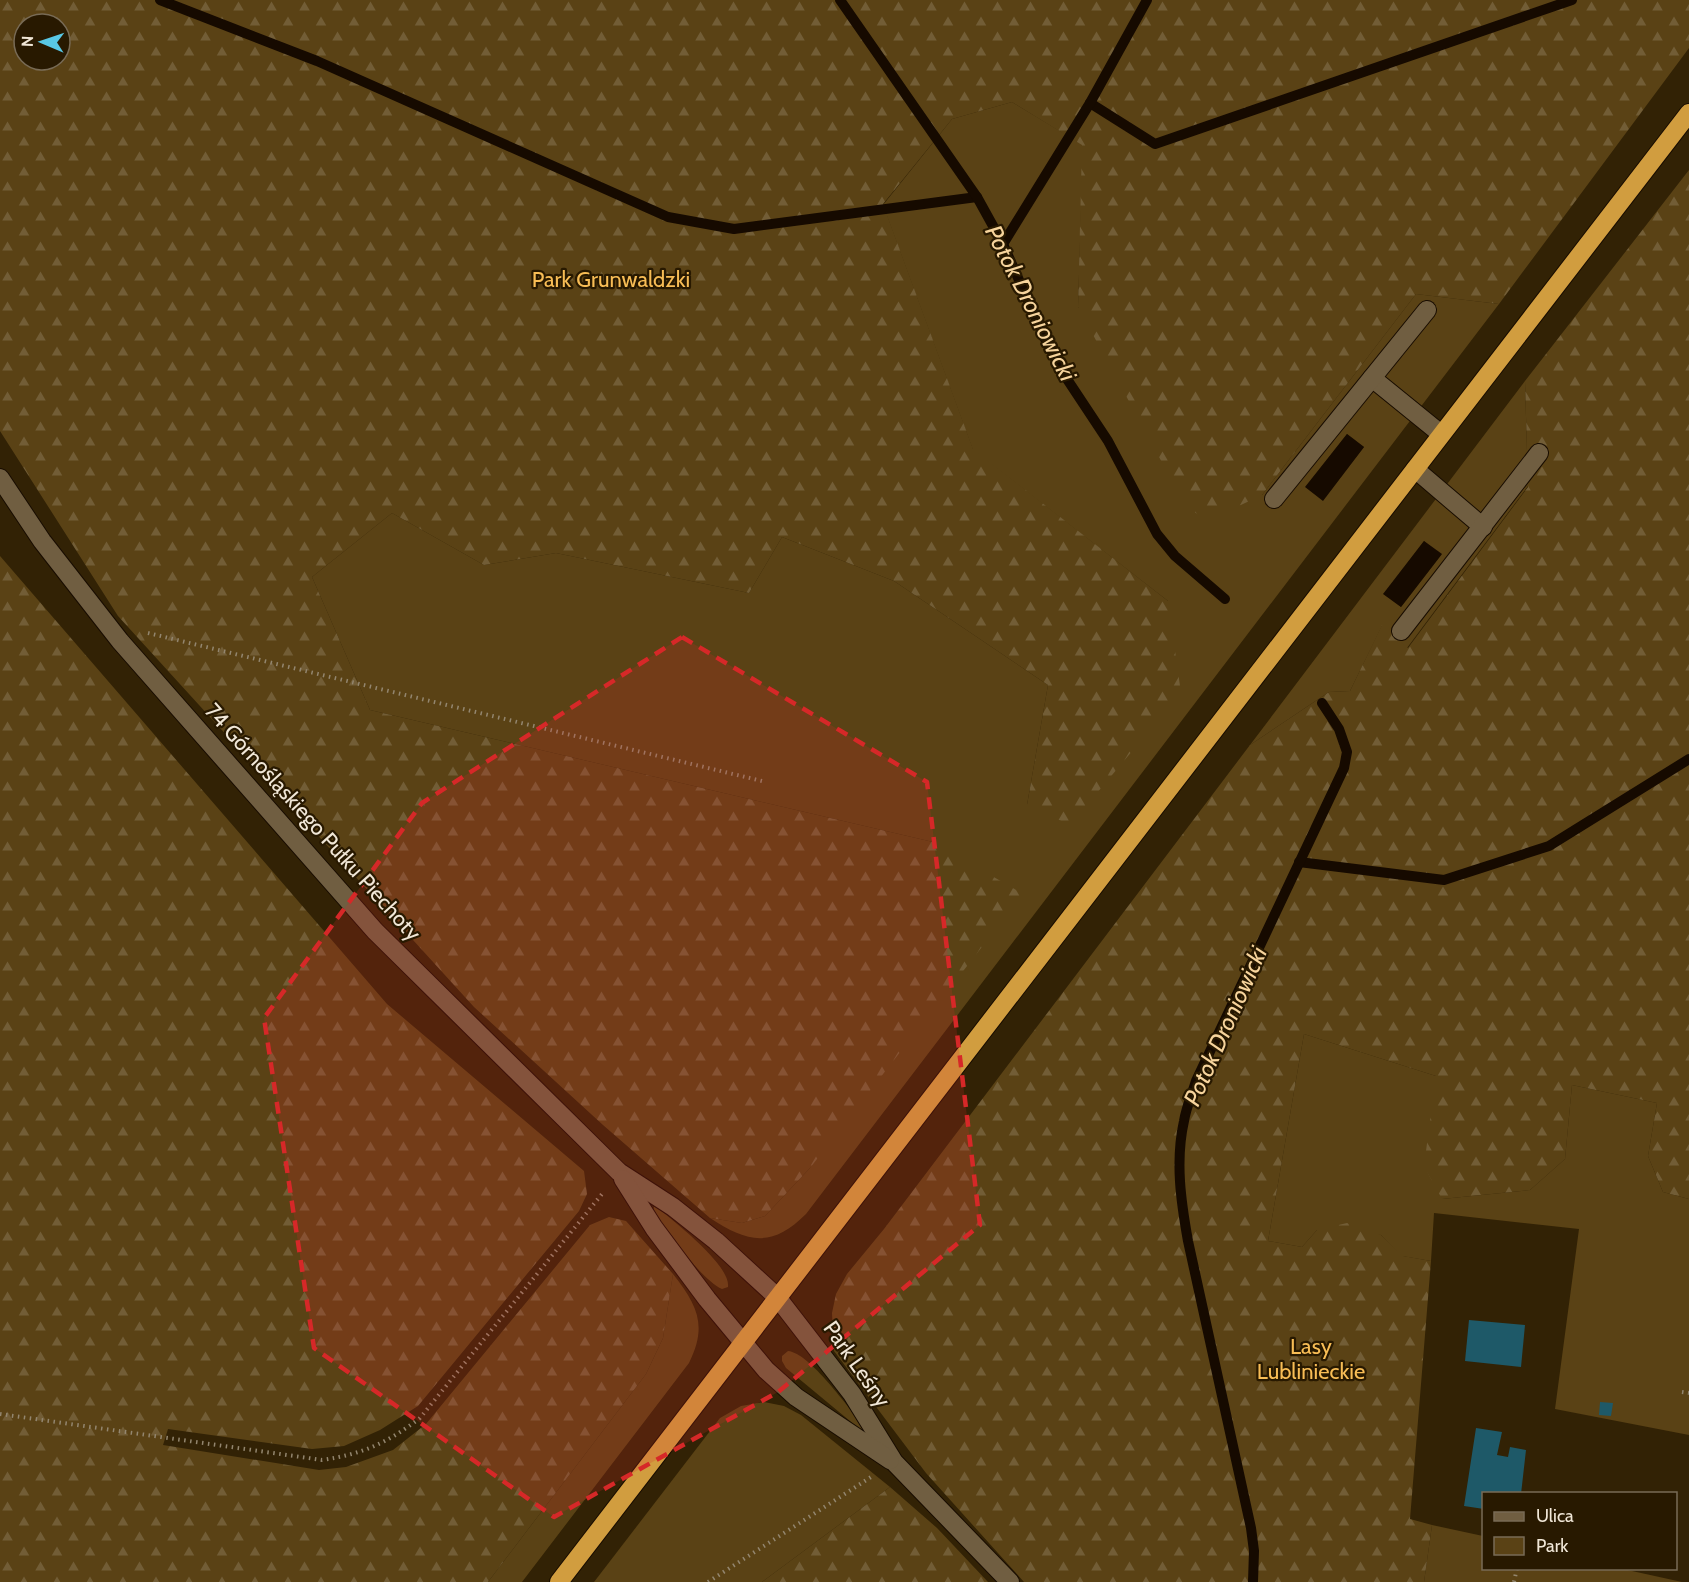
<svg xmlns="http://www.w3.org/2000/svg" width="1689" height="1582" font-family="Cabin,sans-serif">
	<style>
		.green { fill: #5a4215; fill-rule: evenodd }
		.forest { fill: url(#forest-firs); fill-rule: evenodd }
		.water { fill: #160a00 }
		.lines { fill: none; stroke-linecap: round; stroke-linejoin: round }
		.stream { stroke: #160a00; stroke-width: 10 }
		.building { fill: #1e5968 }
		.minor-casing { stroke: #180c00; stroke-width: 20 }
		.highway-casing { stroke: #180c00; stroke-width: 20 }
		.path { stroke: #93866f; stroke-width: 4; stroke-dasharray: 1.5 4.5; stroke-linecap: butt }
		.minor { stroke: #705e41; stroke-width: 18 }
		.highway { stroke: #d19d3f; stroke-width: 18 }
		.marked { fill: #d62828; fill-opacity: 0.2; stroke: #d62828; stroke-width: 4.5; stroke-dasharray: 12 8; stroke-linejoin: round }
		.labels { text-anchor: middle; dominant-baseline: central; stroke-width: 4.5; stroke-linejoin: round; paint-order: stroke }
		.park-label { font-size: 22px; fill: #f8bd55; stroke: #281900 }
		.street-label { font-size: 22px; fill: #f1e7d7; stroke: #281900 }
		.water-label { font-size: 24px; font-style: italic; fill: #f7d49c; stroke: #281900 }
	</style>
	<defs>
		<pattern id="forest-firs" width="22" height="20" patternUnits="userSpaceOnUse" patternTransform="scale(1.5)"><rect width="22" height="20" fill="#5a4215"/><path d="M5 1l3.5 6h-7zM16 11l3.5 6h-7z" fill="#725d36"/></pattern>
	</defs>
	<rect width="100%" height="100%" fill="#322205"/>
	<g class="green">
		<path d="M 1012,102 L 1083,145 L 1078,307 L 1262,495 L 1416,294 L 1499,304 L 806,1214 C 772,1248 748,1243 710,1218 L 742,1223 L 765,1216 L 810,1168 L 933,842 L 370,710 L 312,577 L 392,513 L 484,565 L 556,553 L 749,593 L 782,537 L 894,581 L 1048,685 L 1027,805 L 1168,601 L 973,450 L 883,205 L 952,119 ZM 1347,434 L 1364,447 L 1323,500 L 1306,487 Z"/>
		<path d="M 1525,381 L 1528,486 L 1407,648 L 1382,626 L 1350,691 L 1329,692 L 1250,745 ZM 1424,541 L 1441,555 L 1401,607 L 1384,594 Z"/>
		<polygon points="1304,1034 1436,1076 1442,1199 1530,1190 1565,1159 1572,1085 1657,1103 1648,1156 1663,1192 1689,1199 1689,1435 1555,1409 1579,1229 1434,1213 1431,1261 1402,1256 1381,1235 1317,1230 1302,1247 1268,1241"/>
		<path d="M 654,1207 L 657,1207 C 673,1221 731,1265 728,1287 L 722,1289 C 700,1279 668,1231 653,1211 Z"/>
		<path d="M 673,1274 C 697,1305 708,1325 689,1363 L 522,1582 L 488,1582 L 646,1374 L 663,1338 Z"/>
		<path d="M 788,1351 C 810,1353 848,1408 864,1426 L 862,1431 L 786,1368 L 782,1361 L 782,1356 Z"/>
		<polygon points="764,1402 784,1406 801,1415 890,1487 762,1582 594,1582 720,1418 741,1406"/>
		<polygon points="1432,1525 1483,1536 1484,1568 1623,1569 1682,1582 1424,1582"/>
	</g>
	<g class="forest">
		<path d="M 0,0 L 1689,0 L 1689,48 L 1499,304 L 1416,294 L 1262,495 L 1207,521 L 1185,505 L 1078,307 L 1082,145 L 1012,102 L 952,119 L 883,204 L 973,449 L 1168,601 L 1181,693 L 1070,825 L 1027,805 L 1048,685 L 894,581 L 782,537 L 749,593 L 556,553 L 484,565 L 392,513 L 312,577 L 370,710 L 933,842 L 1023,894 L 810,1168 L 765,1216 L 742,1223 L 710,1218 L 603,1125 L 474,1007 L 118,616 L 0,431 ZM 24,24 L 60,24 L 60,60 L 24,60 Z"/>
		<polygon points="1689,170 1689,1199 1663,1192 1648,1156 1657,1103 1572,1085 1565,1159 1530,1190 1442,1199 1424,1166 1436,1076 1304,1034 1268,1241 1302,1247 1317,1230 1347,1223 1381,1235 1403,1256 1431,1261 1410,1519 1432,1525 1424,1582 1024,1582 926,1473 834,1351 832,1313 836,1294 847,1274 884,1229 1250,745 1329,692 1350,691 1382,625 1408,648 1528,487 1525,381"/>
		<polygon points="0,556 387,1004 584,1171 587,1194 579,1211 418,1406 380,1430 344,1446 312,1449 168,1429 163,1445 319,1470 346,1467 393,1450 426,1424 590,1225 609,1217 626,1221 673,1274 663,1338 646,1374 488,1582 0,1582"/>
		<polygon points="890,1487 937,1528 988,1582 762,1582"/>
	</g>
	<g class="water">
		<polygon points="1347,434 1364,447 1323,501 1305,487"/>
		<polygon points="1424,541 1442,554 1401,607 1383,594"/>
	</g>
	<g class="lines">
		<g class="stream">
			<polyline points="160,0 317,61 668,217 734,229 977,197"/>
			<polyline points="840,0 977,197 1003,244 1045,339 1061,370 1108,441 1157,534 1175,556 1225,599"/>
			<polyline points="1090,103 1155,144 1572,0"/>
			<polyline points="1003,244 1090,103 1147,0"/>
			<polyline points="1299,862 1444,880 1549,846 1689,759"/>
			<path d="M 1253,1582 L 1254,1551 L 1251,1528 L 1188,1241 C 1181,1202 1175,1161 1184,1121 C 1186,1108 1192,1094 1196,1081 L 1344,768 L 1347,752 L 1339,729 L 1322,703"/>
		</g>
	</g>
	<g class="building">
		<polygon points="1469,1320 1525,1325 1521,1367 1465,1361"/>
		<polygon points="1600,1402 1613,1403 1611,1416 1599,1415"/>
		<polygon points="1476,1428 1502,1432 1497,1455 1508,1457 1510,1447 1526,1450 1521,1494 1484,1494 1484,1509 1464,1506"/>
	</g>
	<g class="lines">
		<defs>
			<g id="minor">
				<polyline points="1372,378 1441,434"/>
				<polyline points="1415,469 1483,527"/>
				<polyline points="0,478 42,541 120,641 375,931 619,1172 673,1207 716,1241 777,1297 852,1394 894,1462 1010,1582"/>
				<polyline points="1274,499 1427,310"/>
				<polyline points="1401,631 1539,453"/>
				<polyline points="623,1179 654,1228 707,1299 766,1370 796,1397 890,1460"/>
			</g>
			<polyline id="highway" points="559,1582 1689,113"/>
		</defs>
		<use href="#minor" class="minor-casing"/>
		<use href="#highway" class="highway-casing"/>
		<g class="path">
			<polyline points="148,633 762,781"/>
			<polyline points="1682,1392 1689,1393"/>
			<path d="M 0,1414 L 322,1460 C 363,1454 387,1443 420,1418 L 602,1194"/>
			<polyline points="708,1582 871,1477"/>
			<polyline points="1514,1582 1517,1568"/>
		</g>
		<use href="#minor" class="minor"/>
		<use href="#highway" class="highway"/>
	</g>
	<path class="marked" d="M 682,637 L 927,782 L 980,1225 L 778,1392 L 554,1517 L 314,1348 L 264,1018 L 422,803 Z"/>
	<g class="labels">
		<g class="park-label">
			<text x="611" y="279">Park Grunwaldzki</text>
			<text x="1311" y="1346">Lasy<tspan x="1311" dy="25">Lublinieckie</tspan></text>
		</g>
		<g class="street-label">
			<text transform="translate(313 822) rotate(48)">74 Górnośląskiego Pułku Piechoty</text>
			<text transform="translate(857 1364) rotate(55)">Park Leśny</text>
		</g>
		<g class="water-label">
			<text transform="translate(1031 303) rotate(63)">Potok Droniowicki</text>
			<text transform="translate(1225 1026) rotate(-66)">Potok Droniowicki</text>
		</g>
	</g>
	<rect x="1482" y="1492" width="195" height="78" fill="#281900" stroke="#786b56" stroke-width="1.5"/>
	<rect x="1494" y="1512" width="30" height="9" fill="#705e41" stroke="#786b56" stroke-width="1.5"/>
	<text x="1536" y="1522" font-size="18" fill="#f1e7d7">Ulica</text>
	<rect x="1494" y="1537" width="30" height="18" fill="#5a4215" stroke="#786b56" stroke-width="1.5"/>
	<text x="1536" y="1552" font-size="18" fill="#f1e7d7">Park</text>
	<g transform="translate(42 42) rotate(272)"><circle r="28" fill="#281900" stroke="#786b56" stroke-width="1.5"/>
	<path d="M0-4.5L10 22L0 15L-10 22Z" fill="#59c8e5"/>
	<text y="-9" font-size="16" font-weight="bold" text-anchor="middle" fill="#f1e7d7">N</text>
	</g>
</svg>
